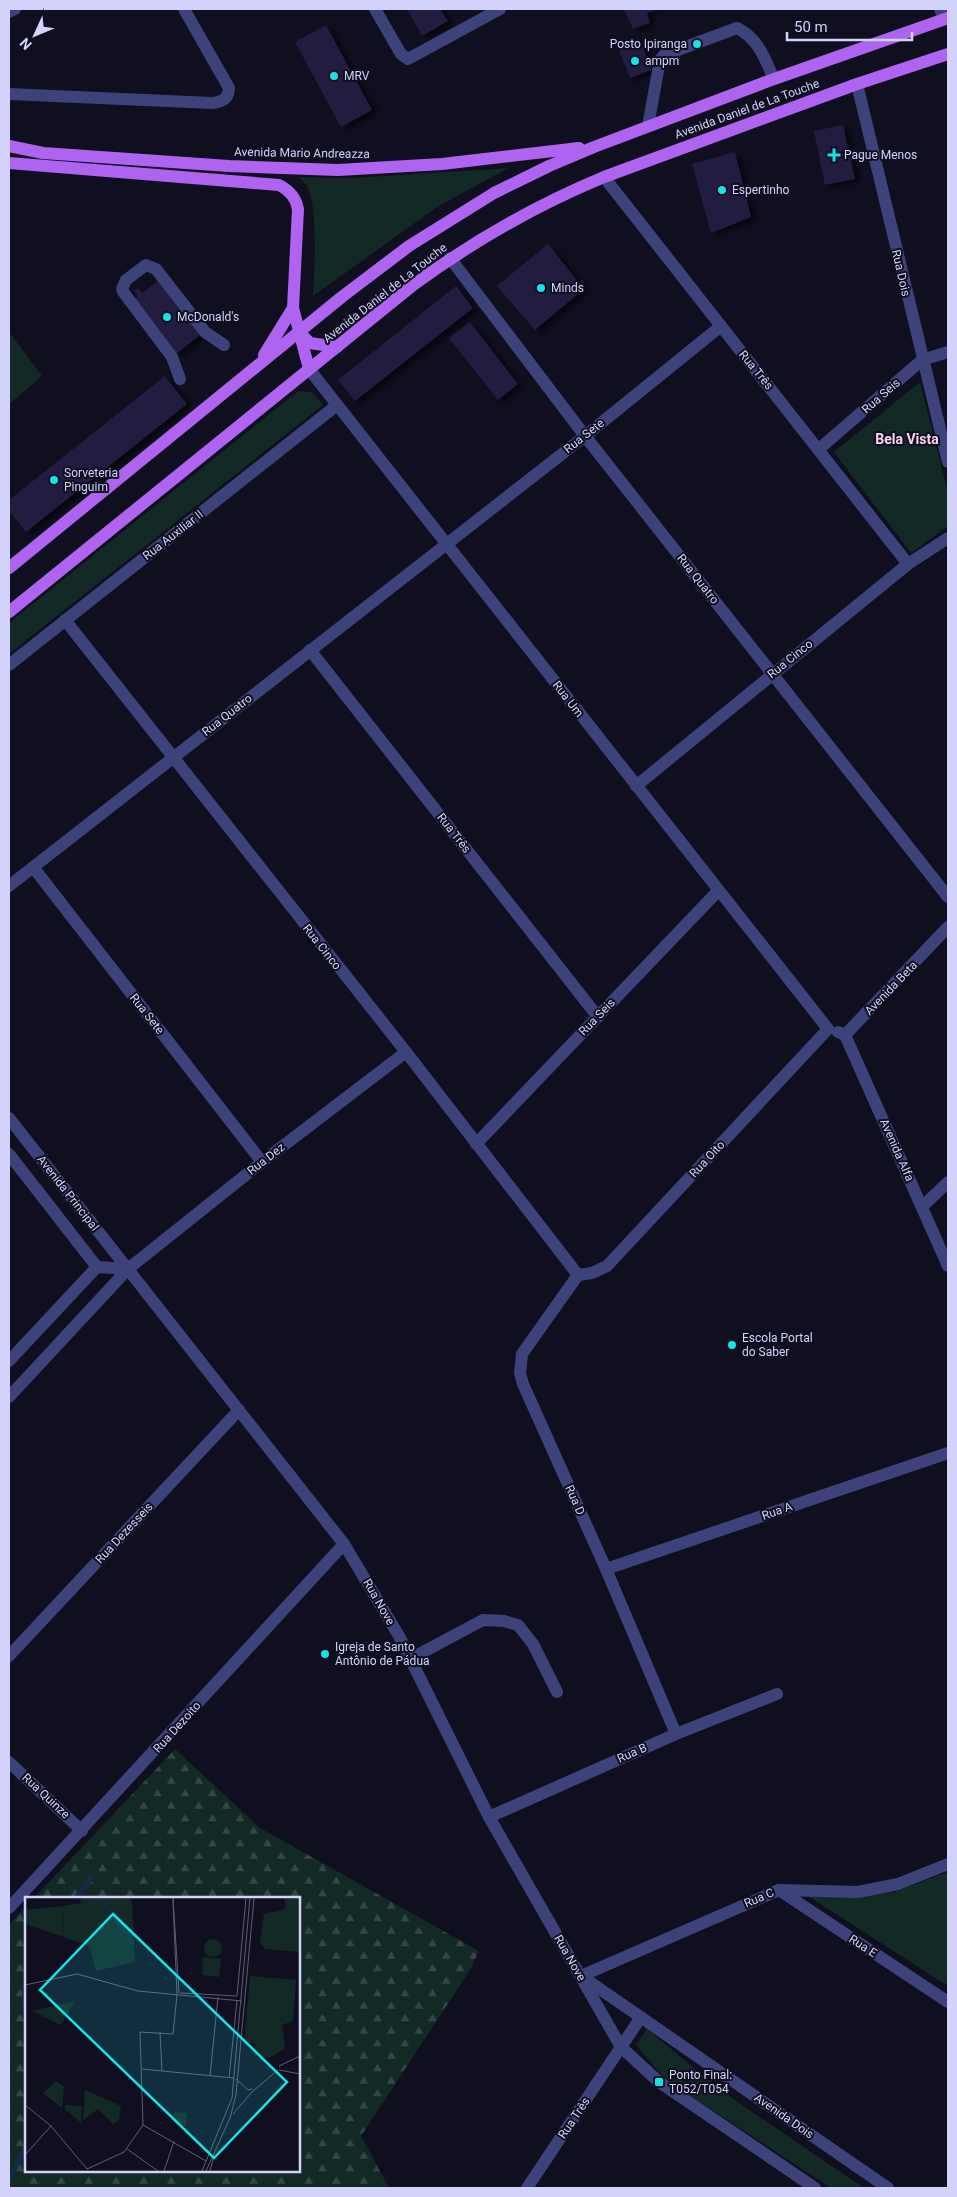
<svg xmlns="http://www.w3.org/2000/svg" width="957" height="2197" font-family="Roboto,sans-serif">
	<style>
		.green { fill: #132926 }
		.forest { fill: url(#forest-firs) }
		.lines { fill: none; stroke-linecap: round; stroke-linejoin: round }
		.stream { stroke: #142b45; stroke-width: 5 }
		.building { fill: #211d3f; filter: url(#shadow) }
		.minor { stroke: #3e427b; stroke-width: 12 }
		.major { stroke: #ae64f0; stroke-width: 12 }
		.poi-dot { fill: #15e3e4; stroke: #100f20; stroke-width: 2 }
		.labels { text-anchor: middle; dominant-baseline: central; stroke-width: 4; stroke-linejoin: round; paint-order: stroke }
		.poi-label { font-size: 12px; fill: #d3d2fb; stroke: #100f20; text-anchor: start }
		.street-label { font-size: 12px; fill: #d3d2fb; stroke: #100f20 }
		.neighbourhood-label { font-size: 14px; font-weight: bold; fill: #fbd4f1; stroke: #100f20 }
		.inset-river { fill: none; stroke: #142b45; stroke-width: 2.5 }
		.inset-road { fill: none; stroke: #5e5d78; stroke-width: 1 }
		.view { fill: #15e3e4; fill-opacity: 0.15; stroke: #15e3e4; stroke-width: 2.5 }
		.inset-edge { fill: none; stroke: #d3d2fb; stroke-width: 2.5 }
	</style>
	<defs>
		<pattern id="forest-firs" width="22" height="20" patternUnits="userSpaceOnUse" patternTransform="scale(1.25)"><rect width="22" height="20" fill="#132926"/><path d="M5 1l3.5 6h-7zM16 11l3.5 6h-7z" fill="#344746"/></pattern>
		<filter id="shadow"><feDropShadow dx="5.5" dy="3" stdDeviation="2.5" flood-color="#0009"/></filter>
	</defs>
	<rect width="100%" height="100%" fill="#100f20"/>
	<g class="green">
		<path d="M 509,168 L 440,205 L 313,296 C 314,272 319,204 306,185 C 304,182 301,179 298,177 L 353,178 Z"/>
		<polygon points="9,332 42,376 9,404"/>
		<polygon points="920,382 948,493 948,526 911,553 834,452"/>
		<polygon points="298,391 312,392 323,405 9,654 9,623"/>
		<polygon points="948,1872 948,1986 808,1896 855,1897 894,1892"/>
		<polygon points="647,2029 723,2092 864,2188 831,2188 665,2079 636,2045"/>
	</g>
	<polygon class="forest" points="175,1749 260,1828 479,1951 470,1970 361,2136 389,2188 9,2188 9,1925 26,1906 26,2171 299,2171 299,1898 34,1898"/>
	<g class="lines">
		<g class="stream">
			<polyline points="76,1898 91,1878"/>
			<polyline points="26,1980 24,2005 26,2009"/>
			<polyline points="9,2180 26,2146"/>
		</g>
	</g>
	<g class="building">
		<polygon points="407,9 440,9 448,21 422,36"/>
		<polygon points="624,9 658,9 647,13 650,23 633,29"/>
		<polygon points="326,25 372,110 341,127 295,42"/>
		<polygon points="641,43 652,70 630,78 619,51"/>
		<polygon points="843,125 855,179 825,185 814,131"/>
		<polygon points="735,152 751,217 711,233 692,164"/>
		<polygon points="548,244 584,289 535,330 497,286"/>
		<polygon points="158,281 200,335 176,354 133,300 138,296 134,291 138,288 142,293"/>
		<polygon points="456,286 473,308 355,401 338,380"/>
		<polygon points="470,322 518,384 498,400 449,338"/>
		<polygon points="165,376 187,404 26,532 9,511 9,500"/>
	</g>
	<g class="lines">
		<g class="minor">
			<polyline points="375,9 401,54 408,59 500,9"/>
			<polyline points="940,9 945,19"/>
			<polyline points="9,12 15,9"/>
			<polyline points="857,84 948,462"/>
			<path d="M 9,94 L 212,103 C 222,102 229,98 229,88 L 184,9"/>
			<path d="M 648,126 L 660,60 L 664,55 L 737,28 C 758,38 765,59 774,79"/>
			<polyline points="604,177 908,564"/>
			<polyline points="450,258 585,436 948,897"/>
			<polyline points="309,369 828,1029"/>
			<polyline points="180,379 172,357 124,293 122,289 126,280 146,265 156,269 205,332 224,345"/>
			<polyline points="819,449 922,360 948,352"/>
			<polyline points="65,620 406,1052 578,1275"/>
			<polyline points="310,650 598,1017"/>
			<polyline points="9,665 337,405"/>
			<polyline points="636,786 908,564 948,538"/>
			<polyline points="33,867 262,1162"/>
			<polyline points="9,886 585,436 721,326"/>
			<polyline points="838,1032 845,1035 948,927"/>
			<polyline points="845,1035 948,1266"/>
			<polyline points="9,1118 344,1544 399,1636 489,1817 621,2047 659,2082 815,2188"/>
			<polyline points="476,1144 718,891"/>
			<polyline points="9,1154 97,1267 128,1269"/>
			<polyline points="922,1207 948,1182"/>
			<polyline points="578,1275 522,1354 520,1373 523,1384 606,1569 676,1734"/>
			<polyline points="578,1275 592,1273 607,1266 828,1029"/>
			<polyline points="9,1361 97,1267"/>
			<polyline points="9,1397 128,1269 262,1162 406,1052"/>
			<polyline points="606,1569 948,1453"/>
			<polyline points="9,1656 239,1410"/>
			<polyline points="410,1659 483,1620 504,1621 518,1625 533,1644 557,1692"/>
			<polyline points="9,1762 82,1831"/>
			<polyline points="489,1817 676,1734 777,1694"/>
			<polyline points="779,1890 948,2002"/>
			<polyline points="9,1908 344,1544"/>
			<polyline points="581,1976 779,1890 858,1892 898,1884 948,1864"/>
			<polyline points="584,1978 888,2188"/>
			<polyline points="527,2188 641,2017"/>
		</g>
		<g class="major">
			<polyline points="9,146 43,153 229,166 338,170 442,164 579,148"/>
			<path d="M 9,163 L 279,185 C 289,190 296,198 298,209 L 293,308 L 309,369"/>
			<polyline points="300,333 310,343 337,347"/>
			<polyline points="264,355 293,308"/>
			<polyline points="9,568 343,296 409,246 494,193 549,166 594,147 774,79 948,18"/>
			<path d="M 9,612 L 412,286 C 473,241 534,206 604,177 L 857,84 L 948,54"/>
		</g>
	</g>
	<g class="poi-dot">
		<circle cx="697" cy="44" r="5"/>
		<circle cx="635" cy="61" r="5"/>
		<circle cx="334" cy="76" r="5"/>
		<path d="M831.5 147.5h5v5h5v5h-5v5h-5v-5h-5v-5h5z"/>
		<circle cx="722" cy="190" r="5"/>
		<circle cx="541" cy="288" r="5"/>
		<circle cx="167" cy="317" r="5"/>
		<circle cx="54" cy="480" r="5"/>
		<circle cx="732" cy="1345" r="5"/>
		<circle cx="325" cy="1654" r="5"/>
		<rect x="654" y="2077" width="10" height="10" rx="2.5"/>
	</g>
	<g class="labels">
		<g class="poi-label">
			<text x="687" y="44" text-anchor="end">Posto Ipiranga</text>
			<text x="645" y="61">ampm</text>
			<text x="344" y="76">MRV</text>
			<text x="844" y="155">Pague Menos</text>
			<text x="732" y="190">Espertinho</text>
			<text x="551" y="288">Minds</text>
			<text x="177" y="317">McDonald's</text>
			<text x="64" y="473">Sorveteria<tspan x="64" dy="14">Pinguim</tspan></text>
			<text x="742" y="1338">Escola Portal<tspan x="742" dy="14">do Saber</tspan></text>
			<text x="335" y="1647">Igreja de Santo<tspan x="335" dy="14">Antônio de Pádua</tspan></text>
			<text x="669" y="2075">Ponto Final:<tspan x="669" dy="14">T052/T054</tspan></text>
		</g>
		<g class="street-label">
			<text transform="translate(747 109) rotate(-20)">Avenida Daniel de La Touche</text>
			<text transform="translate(302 153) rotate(1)">Avenida Mario Andreazza</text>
			<text transform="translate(901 273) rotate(77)">Rua Dois</text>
			<text transform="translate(385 293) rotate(-38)">Avenida Daniel de La Touche</text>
			<text transform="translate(756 370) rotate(51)">Rua Três</text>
			<text transform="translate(881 396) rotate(-41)">Rua Seis</text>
			<text transform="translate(584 436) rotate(-38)">Rua Sete</text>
			<text transform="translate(173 535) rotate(-38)">Rua Auxiliar II</text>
			<text transform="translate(698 579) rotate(52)">Rua Quatro</text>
			<text transform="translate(790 659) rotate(-39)">Rua Cinco</text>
			<text transform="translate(568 699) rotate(52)">Rua Um</text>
			<text transform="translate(227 715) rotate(-38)">Rua Quatro</text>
			<text transform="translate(454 833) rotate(52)">Rua Três</text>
			<text transform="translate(322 947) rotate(52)">Rua Cinco</text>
			<text transform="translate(891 988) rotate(-46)">Avenida Beta</text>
			<text transform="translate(147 1014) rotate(52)">Rua Sete</text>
			<text transform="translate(597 1017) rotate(-46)">Rua Seis</text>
			<text transform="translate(897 1150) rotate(66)">Avenida Alfa</text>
			<text transform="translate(266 1159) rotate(-38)">Rua Dez</text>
			<text transform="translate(707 1159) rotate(-47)">Rua Oito</text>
			<text transform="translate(68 1193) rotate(52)">Avenida Principal</text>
			<text transform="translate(575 1500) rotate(66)">Rua D</text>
			<text transform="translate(777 1511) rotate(-19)">Rua A</text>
			<text transform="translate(124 1533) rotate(-47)">Rua Dezesseis</text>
			<text transform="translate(379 1602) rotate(60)">Rua Nove</text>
			<text transform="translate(177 1727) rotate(-48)">Rua Dezoito</text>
			<text transform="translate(632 1753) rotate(-24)">Rua B</text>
			<text transform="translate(46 1796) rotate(43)">Rua Quinze</text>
			<text transform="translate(759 1898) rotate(-23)">Rua C</text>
			<text transform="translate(863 1946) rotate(33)">Rua E</text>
			<text transform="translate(570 1958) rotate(60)">Rua Nove</text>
			<text transform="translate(784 2116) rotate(35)">Avenida Dois</text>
			<text transform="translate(574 2118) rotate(-56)">Rua Três</text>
		</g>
		<g class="neighbourhood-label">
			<text x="907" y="439">Bela Vista</text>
		</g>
	</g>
	<g transform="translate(25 1897)">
		<rect width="275" height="275" fill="#100f20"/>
		<path d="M 259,1 L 275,1 L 275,55 L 240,52 L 235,46 L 239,17 L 261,12 ZM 38,9 L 39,40 L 0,27 L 0,13 ZM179 51a9 9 0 1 1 18 0a9 9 0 1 1-18 0ZM 178,60 L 196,62 L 194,80 L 177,78 ZM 225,79 L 271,83 L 268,124 L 257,128 L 260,151 L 245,161 L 229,159 L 230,146 L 219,146 ZM 50,104 L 36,128 L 7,114 ZM 31,184 L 39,190 L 37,211 L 18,196 ZM 60,193 L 96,209 L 94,223 L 88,227 L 73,212 L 58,223 ZM 40,208 L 57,209 L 56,226 L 40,212 ZM 149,215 L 162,216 L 161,229 L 148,221 Z" fill="#132926"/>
		<path d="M 55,1 L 104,1 L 107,4 L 110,65 L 71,74 L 65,50 L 39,40 L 38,9 L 56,6 Z" fill="#132926"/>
		<path class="inset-river" d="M 72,1 L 88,18 L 95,32 L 104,37 L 106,48"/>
		<path class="inset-road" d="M 148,1 L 154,96M 0,88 L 52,77 L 113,94 L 217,104M 155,96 L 212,99M 212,99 L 221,1M 135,135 L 137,174M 254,169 L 275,159M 117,172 L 209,181M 254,173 L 275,177M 185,179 L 193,100M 204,181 L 212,104M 211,182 L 223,193 L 227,192M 0,208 L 26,229 L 62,272 L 99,255 L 118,228 L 181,264M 208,217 L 227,195 L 253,173M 118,228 L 115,135 L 148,137 L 152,98 L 148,3M 102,252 L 133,274M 0,258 L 26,229M 139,274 L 149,244M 177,274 L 207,201 L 225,1M 181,274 L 205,221 L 211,198 L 229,1M 185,274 L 189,259"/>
		<path class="view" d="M 88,17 L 262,185 L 189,261 L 15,93 Z"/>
		<rect width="275" height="275" class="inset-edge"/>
	</g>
	<rect width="957" height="2197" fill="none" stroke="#d3d2fb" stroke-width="20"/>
	<g transform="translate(35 35) rotate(226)" stroke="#100f20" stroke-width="4" paint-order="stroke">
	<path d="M0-4L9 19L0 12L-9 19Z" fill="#d3d2fb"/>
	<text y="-8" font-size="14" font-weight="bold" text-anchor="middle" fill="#d3d2fb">N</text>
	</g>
	<path d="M787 32v8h125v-8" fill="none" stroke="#d3d2fb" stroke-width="2.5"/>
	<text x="794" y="32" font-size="15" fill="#d3d2fb" stroke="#100f20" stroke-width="4" paint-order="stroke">50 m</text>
</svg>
